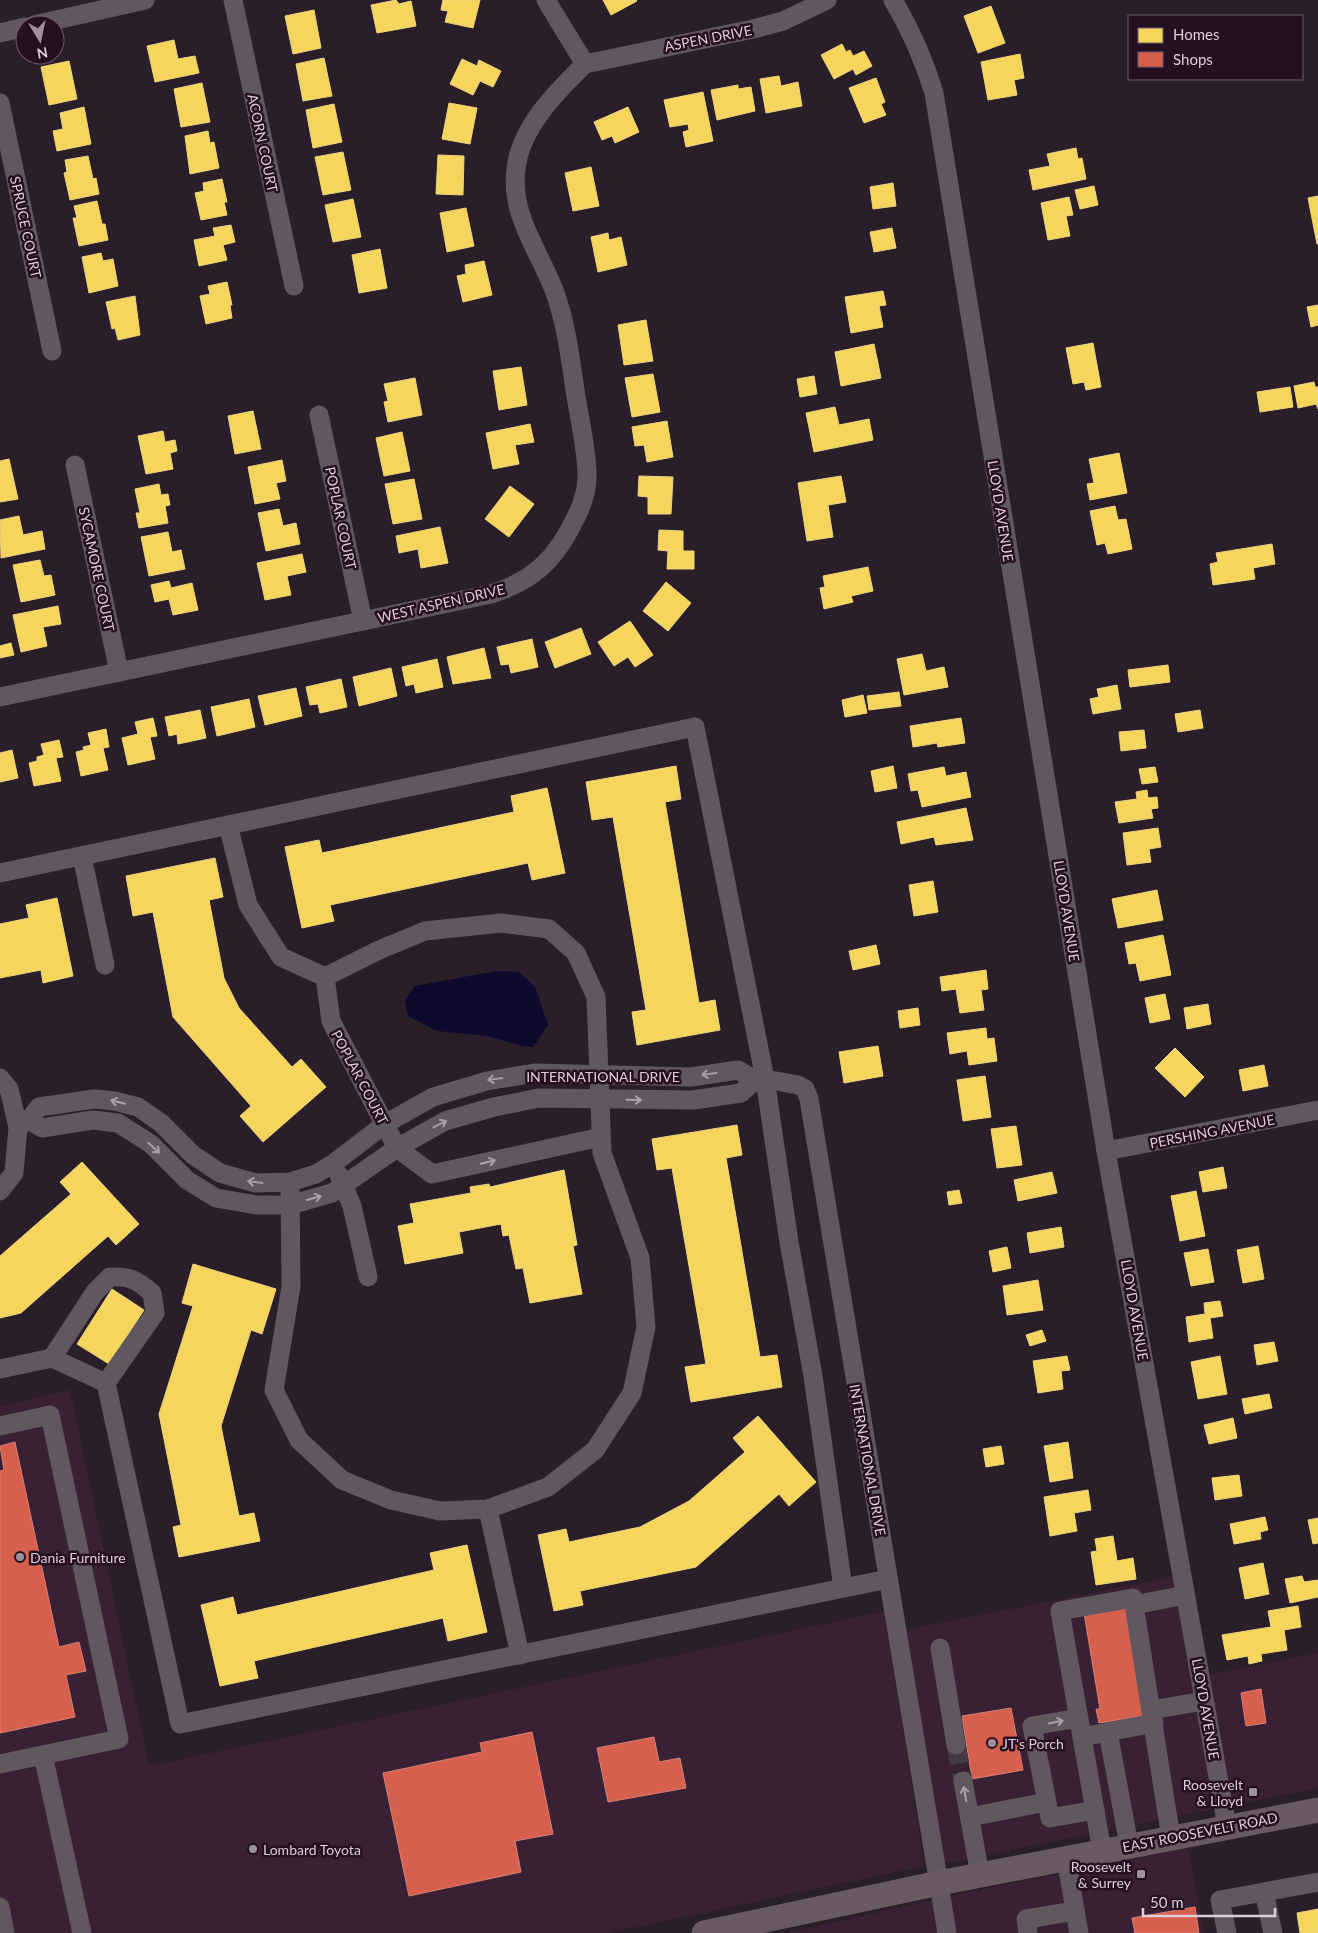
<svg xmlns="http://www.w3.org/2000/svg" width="1318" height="1933" font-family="Lato,sans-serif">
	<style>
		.built { fill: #392035 }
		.water { fill: #0d0a2e }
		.homes { fill: #f6d55c; stroke: #eed382 }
		.shops { fill: #d6604d; stroke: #d88177 }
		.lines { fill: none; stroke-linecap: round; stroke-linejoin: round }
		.minor-tunnel { stroke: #453943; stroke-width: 19; stroke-dasharray: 19 9; stroke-linecap: butt }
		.minor { stroke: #61585f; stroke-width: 19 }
		.major { stroke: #685962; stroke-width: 25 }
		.oneway { stroke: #ab9fa9 }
		.poi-dot { fill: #9e919c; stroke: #251022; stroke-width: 2 }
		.labels { text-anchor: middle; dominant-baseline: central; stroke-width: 5; stroke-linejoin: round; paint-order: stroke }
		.street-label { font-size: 14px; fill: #ddceda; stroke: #251022 }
		.poi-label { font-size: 14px; fill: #ddceda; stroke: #251022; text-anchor: start }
	</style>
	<rect width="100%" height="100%" fill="#2a1f28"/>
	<g class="built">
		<polygon points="70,1390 149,1766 886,1611 924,1866 608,1933 0,1933 0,1406"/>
		<polygon points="1174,1577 1192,1678 1318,1653 1318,1788 942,1864 904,1630"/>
		<polygon points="1188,1848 1204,1933 785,1933 955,1895"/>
	</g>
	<polygon class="water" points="496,971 519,972 535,987 548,1025 533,1047 522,1046 487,1036 437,1031 408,1016 405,1000 415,986"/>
	<g class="homes">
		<polygon points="396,0 399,4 411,1 416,26 377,33 371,5"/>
		<polygon points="443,0 480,0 473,28 445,22 448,11 441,10"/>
		<polygon points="603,0 636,0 637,1 611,15"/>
		<polygon points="991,6 1005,43 978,53 964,16"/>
		<polygon points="314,10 321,48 293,54 285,16"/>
		<polygon points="174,40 178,59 195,56 199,73 155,82 147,46"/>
		<polygon points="842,44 846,52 850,50 853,56 864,51 872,66 856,75 853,69 834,79 821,55"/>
		<polygon points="1020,54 1024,78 1014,80 1017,95 988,100 981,62"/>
		<polygon points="324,58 332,96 303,101 296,64"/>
		<polygon points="462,59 477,66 479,60 501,71 493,87 480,81 473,95 450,84"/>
		<polygon points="69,61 77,99 49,105 41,67"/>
		<polygon points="779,76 781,86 798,82 802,106 766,113 760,79"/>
		<polygon points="876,78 885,102 881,104 886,115 864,123 849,88"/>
		<polygon points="202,83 210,122 181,127 174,89"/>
		<polygon points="738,85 738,89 751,87 755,111 717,120 711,90"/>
		<polygon points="703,92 713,141 686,147 683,132 689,130 688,124 670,127 664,100"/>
		<polygon points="449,103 477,108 470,144 442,139"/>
		<polygon points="334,104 342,142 313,148 306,110"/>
		<polygon points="84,107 91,144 57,151 53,131 63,129 60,113"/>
		<polygon points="628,107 639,132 615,143 612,136 602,140 594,122"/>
		<polygon points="208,131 210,143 214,142 219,168 190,174 185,136"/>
		<polygon points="1076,148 1078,159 1082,158 1086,179 1033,190 1029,170 1050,166 1047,154"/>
		<polygon points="343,152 351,190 323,195 315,157"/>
		<polygon points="438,155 464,156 463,195 436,194"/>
		<polygon points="88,156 93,179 96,178 99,194 70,200 64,173 67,172 65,160"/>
		<polygon points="591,167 599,206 573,211 565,173"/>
		<polygon points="222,179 227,202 224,202 227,215 201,220 195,193 204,191 203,183"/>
		<polygon points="893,183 896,206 873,209 870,187"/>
		<polygon points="1094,186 1098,205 1080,209 1075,190"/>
		<polygon points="1318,196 1318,244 1317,244 1308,198"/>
		<polygon points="1069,197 1073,215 1066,216 1070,236 1048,240 1041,203"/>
		<polygon points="353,199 361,237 333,242 325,205"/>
		<polygon points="97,201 102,224 105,224 108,240 79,246 73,218 77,218 74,206"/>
		<polygon points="466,208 474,246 447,252 440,213"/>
		<polygon points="231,225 235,242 223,245 227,260 199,266 194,240 215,236 213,228"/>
		<polygon points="892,228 896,248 874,252 870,232"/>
		<polygon points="608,233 609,240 621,237 627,265 598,272 591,237"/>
		<polygon points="380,249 387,288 359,293 352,255"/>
		<polygon points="101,253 103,261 113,259 118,286 89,293 82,257"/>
		<polygon points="484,261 492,295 463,302 457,276 466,274 465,265"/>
		<polygon points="227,282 232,305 230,305 232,318 206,324 200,296 210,294 208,286"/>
		<polygon points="883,291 886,305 879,306 883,327 851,333 845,297"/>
		<polygon points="135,296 140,335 118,340 115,328 112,329 106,302"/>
		<polygon points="1318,305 1318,325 1311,327 1307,307"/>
		<polygon points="646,320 653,361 624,365 618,325"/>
		<polygon points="1093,343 1101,387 1086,390 1084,382 1073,384 1066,348"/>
		<polygon points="874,344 881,378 841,386 835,352"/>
		<polygon points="521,367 527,405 499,410 493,371"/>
		<polygon points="653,374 660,412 632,417 625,378"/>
		<polygon points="814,376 817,394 800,397 797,379"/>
		<polygon points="415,378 422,415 388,422 384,402 388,401 384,384"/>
		<polygon points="1314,382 1315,387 1318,387 1318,409 1316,404 1298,408 1294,386"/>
		<polygon points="1290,387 1293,407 1260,412 1257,392"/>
		<polygon points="835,407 839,425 869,419 873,440 814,452 806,413"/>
		<polygon points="253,411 261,449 235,454 228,416"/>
		<polygon points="667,421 673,457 647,462 644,445 635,446 632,427"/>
		<polygon points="530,424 534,442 515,445 519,464 493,469 486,433"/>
		<polygon points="163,431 165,442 175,440 177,451 170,453 173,469 146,474 138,436"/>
		<polygon points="402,432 410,471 384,476 376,438"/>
		<polygon points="1119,453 1127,493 1090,500 1087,484 1094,483 1089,459"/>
		<polygon points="9,459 18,499 0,502 0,461"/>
		<polygon points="282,460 286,481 276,483 280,499 255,504 248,467"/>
		<polygon points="639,476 673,477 671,514 648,514 648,497 638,496"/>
		<polygon points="841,476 846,502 828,505 833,537 807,541 798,483"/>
		<polygon points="414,479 422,519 393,524 385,484"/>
		<polygon points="159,484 161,495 168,494 170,505 165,506 168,523 139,528 136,513 140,513 135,489"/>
		<polygon points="510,486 534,504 509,537 485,519"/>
		<polygon points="1115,506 1118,520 1126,519 1132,549 1108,554 1105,543 1097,545 1090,511"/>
		<polygon points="279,509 283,526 296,523 300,544 266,551 258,513"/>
		<polygon points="19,516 23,535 42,531 45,549 1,558 0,520"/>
		<polygon points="440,527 448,563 421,568 418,549 399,553 396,536"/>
		<polygon points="659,530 683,531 683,551 694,551 694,569 667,569 668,551 658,550"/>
		<polygon points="168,532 172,552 181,550 185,569 149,576 141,537"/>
		<polygon points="1272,544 1275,564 1253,568 1255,579 1213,585 1210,564 1218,562 1216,553"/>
		<polygon points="302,554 306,572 287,576 291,595 265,600 257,563"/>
		<polygon points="40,560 44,576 51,575 55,595 21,602 13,565"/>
		<polygon points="868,567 873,591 851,596 853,602 824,609 820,588 825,587 823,576"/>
		<polygon points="169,581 171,588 192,583 198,610 173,615 169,599 155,602 151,585"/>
		<polygon points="666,582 691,603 668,631 643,611"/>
		<polygon points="58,606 61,624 43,627 47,646 21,652 13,615"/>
		<polygon points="630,621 653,655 635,667 628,657 614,666 598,642"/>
		<polygon points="581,628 591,654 555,668 545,642"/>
		<polygon points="532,639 538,667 511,673 509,664 501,665 497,647"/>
		<polygon points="11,643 14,655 0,658 0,646"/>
		<polygon points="484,648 491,678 453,684 447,657"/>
		<polygon points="922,654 926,671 944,667 948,687 904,695 897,659"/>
		<polygon points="437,659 443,687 416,693 414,684 406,686 402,667"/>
		<polygon points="1168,665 1170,682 1130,687 1128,670"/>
		<polygon points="391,668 397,696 359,706 353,677"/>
		<polygon points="341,679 347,707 320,713 318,704 310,705 306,687"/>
		<polygon points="1117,685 1121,709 1093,714 1090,699 1099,697 1097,689"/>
		<polygon points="296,688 302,716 265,725 258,696"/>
		<polygon points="899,692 901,706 869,710 867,696"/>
		<polygon points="863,695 867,713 845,717 842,700"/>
		<polygon points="249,699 255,727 217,736 211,707"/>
		<polygon points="200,710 206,738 178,744 177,734 169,736 165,717"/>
		<polygon points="1200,710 1203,728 1178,732 1175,714"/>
		<polygon points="153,718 157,736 150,737 155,759 128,765 122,738 138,734 135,722"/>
		<polygon points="961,718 965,743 938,747 937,743 913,747 910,726"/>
		<polygon points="106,729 109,747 103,748 108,770 81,776 76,752 84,750 83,747 91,745 88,733"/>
		<polygon points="1144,730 1146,748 1121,751 1119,732"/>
		<polygon points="59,740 63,757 56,758 61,781 34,786 29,763 37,761 37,757 44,755 41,744"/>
		<polygon points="12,750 18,778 0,782 0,753"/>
		<polygon points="676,766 681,799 665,802 699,1003 715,1000 720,1030 637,1045 632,1012 646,1010 613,817 592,820 586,782"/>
		<polygon points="893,766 897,788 875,792 871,771"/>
		<polygon points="944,767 946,776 966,772 971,797 922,807 918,790 911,791 908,774"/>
		<polygon points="1155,767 1158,782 1142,784 1139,769"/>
		<polygon points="547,788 565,873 532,880 528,863 330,905 334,921 302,928 285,847 319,840 322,853 514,812 511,796"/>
		<polygon points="1147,790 1148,798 1157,797 1158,808 1151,809 1153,818 1119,823 1115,802 1137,799 1136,792"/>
		<polygon points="966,808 973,840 936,845 934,837 901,844 897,822"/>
		<polygon points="1158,828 1161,847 1149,849 1151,862 1127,865 1123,833"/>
		<polygon points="215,858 223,897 209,900 224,978 239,1008 292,1067 301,1059 326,1087 263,1142 240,1116 251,1106 173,1017 153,912 133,916 126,876"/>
		<polygon points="933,881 938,912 914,916 909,885"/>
		<polygon points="1157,890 1163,920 1118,928 1112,899"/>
		<polygon points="57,898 73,976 43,983 41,970 0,978 0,924 29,918 26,905"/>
		<polygon points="1163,935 1171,975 1140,981 1136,963 1129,964 1125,943"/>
		<polygon points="876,945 880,964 853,970 849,951"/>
		<polygon points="986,970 988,989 981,990 984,1010 960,1013 956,989 942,991 940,977"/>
		<polygon points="1165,994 1170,1019 1150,1023 1145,998"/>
		<polygon points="1208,1004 1211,1024 1187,1029 1184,1008"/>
		<polygon points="918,1008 920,1025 900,1028 898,1011"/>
		<polygon points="986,1028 987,1039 994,1038 997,1061 969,1065 967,1051 950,1054 947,1033"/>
		<polygon points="878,1046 883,1076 844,1083 839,1052"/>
		<polygon points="1175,1048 1204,1077 1185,1097 1155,1068"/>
		<polygon points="1264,1065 1268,1086 1243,1091 1239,1070"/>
		<polygon points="985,1076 991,1117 963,1121 957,1080"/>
		<polygon points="737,1125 742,1155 726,1158 760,1357 777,1355 782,1387 691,1402 685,1367 706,1364 672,1168 657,1170 652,1139"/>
		<polygon points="1016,1126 1022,1165 997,1168 991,1129"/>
		<polygon points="82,1162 139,1224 116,1245 108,1236 21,1313 0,1318 0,1256 71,1194 60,1182"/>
		<polygon points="1223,1167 1227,1188 1203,1192 1199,1172"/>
		<polygon points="564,1170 577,1245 573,1246 582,1294 530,1303 523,1268 516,1269 509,1235 503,1236 501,1224 459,1232 463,1253 405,1264 398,1226 414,1223 410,1204 471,1193 470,1187 489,1184 490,1187"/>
		<polygon points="1052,1172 1057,1193 1018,1201 1014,1180"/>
		<polygon points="959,1190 962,1203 949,1205 947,1192"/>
		<polygon points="1196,1191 1205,1236 1180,1241 1171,1196"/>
		<polygon points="1061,1227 1064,1247 1030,1253 1027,1233"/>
		<polygon points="1258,1246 1264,1279 1243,1283 1237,1250"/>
		<polygon points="1007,1247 1011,1268 993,1272 989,1251"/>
		<polygon points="1208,1249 1214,1282 1191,1286 1184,1253"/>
		<polygon points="193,1264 276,1289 262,1334 251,1330 221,1426 239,1516 254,1513 260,1541 179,1557 173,1527 181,1525 159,1414 193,1306 182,1303"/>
		<polygon points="1038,1280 1043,1310 1007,1315 1003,1286"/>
		<polygon points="112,1289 144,1310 109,1364 77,1344"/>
		<polygon points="1220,1301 1223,1316 1210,1318 1213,1338 1189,1342 1186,1317 1205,1314 1204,1303"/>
		<polygon points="1042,1330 1046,1341 1030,1346 1026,1335"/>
		<polygon points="1274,1342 1278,1361 1257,1365 1254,1345"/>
		<polygon points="1067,1356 1070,1370 1061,1371 1063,1389 1038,1393 1033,1361"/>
		<polygon points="1220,1356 1227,1394 1198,1399 1191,1362"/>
		<polygon points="1269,1394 1272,1408 1245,1414 1242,1399"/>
		<polygon points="758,1416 816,1482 789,1506 779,1494 696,1567 580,1591 583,1605 554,1611 538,1535 566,1529 569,1542 640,1527 689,1501 745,1452 733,1438"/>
		<polygon points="1233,1418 1237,1438 1209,1444 1204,1425"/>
		<polygon points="1068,1442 1073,1478 1050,1482 1044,1446"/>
		<polygon points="1001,1446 1004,1464 986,1467 983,1449"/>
		<polygon points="1239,1475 1242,1496 1215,1500 1212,1478"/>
		<polygon points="1088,1490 1091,1510 1074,1513 1077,1531 1050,1536 1044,1497"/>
		<polygon points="1265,1517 1268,1530 1260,1532 1261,1539 1234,1544 1230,1524"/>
		<polygon points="1318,1518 1318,1543 1313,1544 1308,1520"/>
		<polygon points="1113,1536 1117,1561 1133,1558 1136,1579 1096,1585 1091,1552 1097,1551 1095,1539"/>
		<polygon points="467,1545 487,1632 448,1641 443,1618 254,1661 258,1678 220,1686 201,1605 233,1597 237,1615 434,1570 430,1553"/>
		<polygon points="1263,1563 1269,1594 1245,1599 1239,1568"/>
		<polygon points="1302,1576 1304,1582 1318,1580 1318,1597 1290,1603 1285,1579"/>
		<polygon points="1298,1606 1301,1627 1284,1630 1287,1650 1261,1654 1262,1661 1249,1664 1248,1656 1227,1660 1222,1635 1271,1627 1268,1611"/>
		<polygon points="1318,1909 1318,1933 1300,1933 1297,1913"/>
	</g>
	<g class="shops">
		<polygon points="15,1442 59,1647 79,1642 86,1671 66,1675 75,1717 0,1733 0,1471 4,1470 0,1446"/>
		<polygon points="1125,1605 1147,1715 1099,1723 1096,1709 1100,1709 1084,1613"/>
		<polygon points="1261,1689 1266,1723 1246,1726 1241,1693"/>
		<polygon points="1011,1708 1023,1770 972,1779 962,1716"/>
		<polygon points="532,1732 553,1834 515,1841 521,1872 409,1896 383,1773 482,1752 480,1743"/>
		<polygon points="654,1737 659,1762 680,1758 686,1788 608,1802 597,1748"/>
		<polygon points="1195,1907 1199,1933 1135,1933 1132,1918"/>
	</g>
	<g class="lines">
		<polyline class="minor-tunnel" points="956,1745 963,1781"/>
		<g class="minor">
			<polyline points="233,0 294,286"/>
			<polyline points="546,0 585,64"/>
			<path d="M 893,0 C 911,30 924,60 934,93 L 1106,1151 L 1227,1827"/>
			<polyline points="34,25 145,0"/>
			<polyline points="0,33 25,27"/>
			<polyline points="585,64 753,29 783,21 827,0"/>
			<polyline points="0,103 52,351"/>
			<polyline points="319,415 363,621"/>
			<polyline points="75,465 119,672"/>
			<path d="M 0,697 L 491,594 C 533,581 556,559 575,519 C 583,504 588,490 587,472 C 586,445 579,417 575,390 C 570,356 566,322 554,290 C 538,249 510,214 516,169 C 520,128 557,91 585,64"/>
			<polyline points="228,825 248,905 281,957 325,977"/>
			<polyline points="82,856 105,965"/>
			<polyline points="0,873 695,727 765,1079 789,1242 813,1376 843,1588"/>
			<polyline points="325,977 331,1021 397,1148 432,1174 601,1137"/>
			<polyline points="0,1078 9,1089 18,1127 14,1173 0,1191"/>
			<polyline points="29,1120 42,1128 93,1120 118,1123 151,1144 187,1180 216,1198 256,1205 290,1205 332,1193 397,1148 445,1121 494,1107 539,1098 693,1100 741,1093 755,1080 765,1079 798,1085 805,1089 809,1099 947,1933"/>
			<polyline points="19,1126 29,1120 39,1107 94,1099 115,1101 138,1107 161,1123 193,1155 220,1173 256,1183 290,1182 316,1174 334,1163 385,1124 433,1097 487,1081 535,1073 691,1077 738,1070 755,1080"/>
			<polyline points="1106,1151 1318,1110"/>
			<polyline points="339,1175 352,1206 368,1277"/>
			<polyline points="290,1182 291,1286 274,1390 299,1440 342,1480 391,1500 440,1511 488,1509 548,1487 595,1450 632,1393 646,1327 640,1258 602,1153 596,997 576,953 549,929 501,923 425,931 379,950 325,977"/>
			<path d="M 52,1358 L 95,1292 L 110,1277 C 130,1276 137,1280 152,1293 L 155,1313 L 106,1383 L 180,1724 L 888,1579"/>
			<polyline points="0,1369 52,1358 106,1383"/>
			<polyline points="0,1426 50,1415 119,1739 0,1764"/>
			<polyline points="488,1509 520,1655"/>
			<polyline points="1134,1605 1185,1595"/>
			<polyline points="940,1648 956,1745"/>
			<polyline points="1151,1710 1204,1701"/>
			<polyline points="1079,1718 1032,1726 1050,1818 1095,1810"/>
			<polyline points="1154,1723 1082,1737 1060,1611 1133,1598 1171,1838"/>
			<polyline points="1108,1732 1129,1845"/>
			<polyline points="1082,1737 1102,1851"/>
			<polyline points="43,1755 82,1933"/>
			<polyline points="963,1781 980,1875"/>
			<polyline points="970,1817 1046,1802"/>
			<polyline points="1066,1858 1079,1933"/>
			<polyline points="0,1907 5,1933"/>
			<polyline points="1028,1933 1026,1919 1075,1911"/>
			<polyline points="1227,1933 1220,1900 1264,1892"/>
			<polyline points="1273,1933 1264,1892 1318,1882"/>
		</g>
		<polyline class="major" points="704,1933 939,1883 1318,1810"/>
	</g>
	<defs><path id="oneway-shaft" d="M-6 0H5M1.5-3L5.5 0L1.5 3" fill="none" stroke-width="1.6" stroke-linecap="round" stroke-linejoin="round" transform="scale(1.25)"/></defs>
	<g class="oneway">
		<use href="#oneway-shaft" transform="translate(709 1074) rotate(172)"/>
		<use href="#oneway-shaft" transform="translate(495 1079) rotate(172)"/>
		<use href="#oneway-shaft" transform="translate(634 1100) rotate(1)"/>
		<use href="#oneway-shaft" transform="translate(118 1102) rotate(-167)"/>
		<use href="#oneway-shaft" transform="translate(440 1124) rotate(-27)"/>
		<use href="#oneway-shaft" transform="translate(154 1148) rotate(42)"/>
		<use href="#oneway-shaft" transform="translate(488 1162) rotate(-13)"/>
		<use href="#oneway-shaft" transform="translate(255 1182) rotate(-172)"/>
		<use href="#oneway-shaft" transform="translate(314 1198) rotate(-16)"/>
		<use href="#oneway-shaft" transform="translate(1056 1722) rotate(-11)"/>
		<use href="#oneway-shaft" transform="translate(965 1794) rotate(-100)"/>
	</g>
	<g class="poi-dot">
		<circle cx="20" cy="1557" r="5"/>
		<circle cx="992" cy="1743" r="5"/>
		<rect x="1248" y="1787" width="10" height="10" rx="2.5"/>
		<circle cx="253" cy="1849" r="5"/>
		<rect x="1136" y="1869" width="10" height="10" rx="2.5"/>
	</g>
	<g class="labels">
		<g class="street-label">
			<text transform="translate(708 38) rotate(-11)">ASPEN DRIVE</text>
			<text transform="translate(263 143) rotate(78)">ACORN COURT</text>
			<text transform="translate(26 227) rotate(78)">SPRUCE COURT</text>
			<text transform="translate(1001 511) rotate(81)">LLOYD AVENUE</text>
			<text transform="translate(341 518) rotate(78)">POPLAR COURT</text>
			<text transform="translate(97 569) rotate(78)">SYCAMORE COURT</text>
			<text transform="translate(441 603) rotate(-13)">WEST ASPEN DRIVE</text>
			<text transform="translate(1067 911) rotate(81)">LLOYD AVENUE</text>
			<text x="603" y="1076">INTERNATIONAL DRIVE</text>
			<text transform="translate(360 1077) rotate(62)">POPLAR COURT</text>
			<text transform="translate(1212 1131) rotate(-11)">PERSHING AVENUE</text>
			<text transform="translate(1135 1310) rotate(80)">LLOYD AVENUE</text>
			<text transform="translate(868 1460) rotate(80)">INTERNATIONAL DRIVE</text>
			<text transform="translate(1206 1709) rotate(80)">LLOYD AVENUE</text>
			<text transform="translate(1200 1832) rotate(-11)">EAST ROOSEVELT ROAD</text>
		</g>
		<g class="poi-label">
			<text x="30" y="1557">Dania Furniture</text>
			<text x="1002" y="1743">JT's Porch</text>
			<text x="1243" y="1784" text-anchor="end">Roosevelt<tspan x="1243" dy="16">&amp; Lloyd</tspan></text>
			<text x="263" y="1849">Lombard Toyota</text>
			<text x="1131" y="1866" text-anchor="end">Roosevelt<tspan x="1131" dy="16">&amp; Surrey</tspan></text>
		</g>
	</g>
	<rect x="1128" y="15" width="175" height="65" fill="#251022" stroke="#6f5c6c"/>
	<rect x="1138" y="28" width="25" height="15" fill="#f6d55c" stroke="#6f5c6c"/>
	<text x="1173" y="40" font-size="15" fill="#ddceda">Homes</text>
	<rect x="1138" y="52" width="25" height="15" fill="#d6604d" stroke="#6f5c6c"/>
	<text x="1173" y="65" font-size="15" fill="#ddceda">Shops</text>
	<g transform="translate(40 40) rotate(170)"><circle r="24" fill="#251022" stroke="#6f5c6c"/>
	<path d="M0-4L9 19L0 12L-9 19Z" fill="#9e919c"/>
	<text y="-8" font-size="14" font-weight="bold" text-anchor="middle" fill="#ddceda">N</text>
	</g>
	<path d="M1143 1908v8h132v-8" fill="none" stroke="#ddceda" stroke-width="2.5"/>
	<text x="1150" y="1908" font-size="15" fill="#ddceda" stroke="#251022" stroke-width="4" paint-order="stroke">50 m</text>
</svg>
